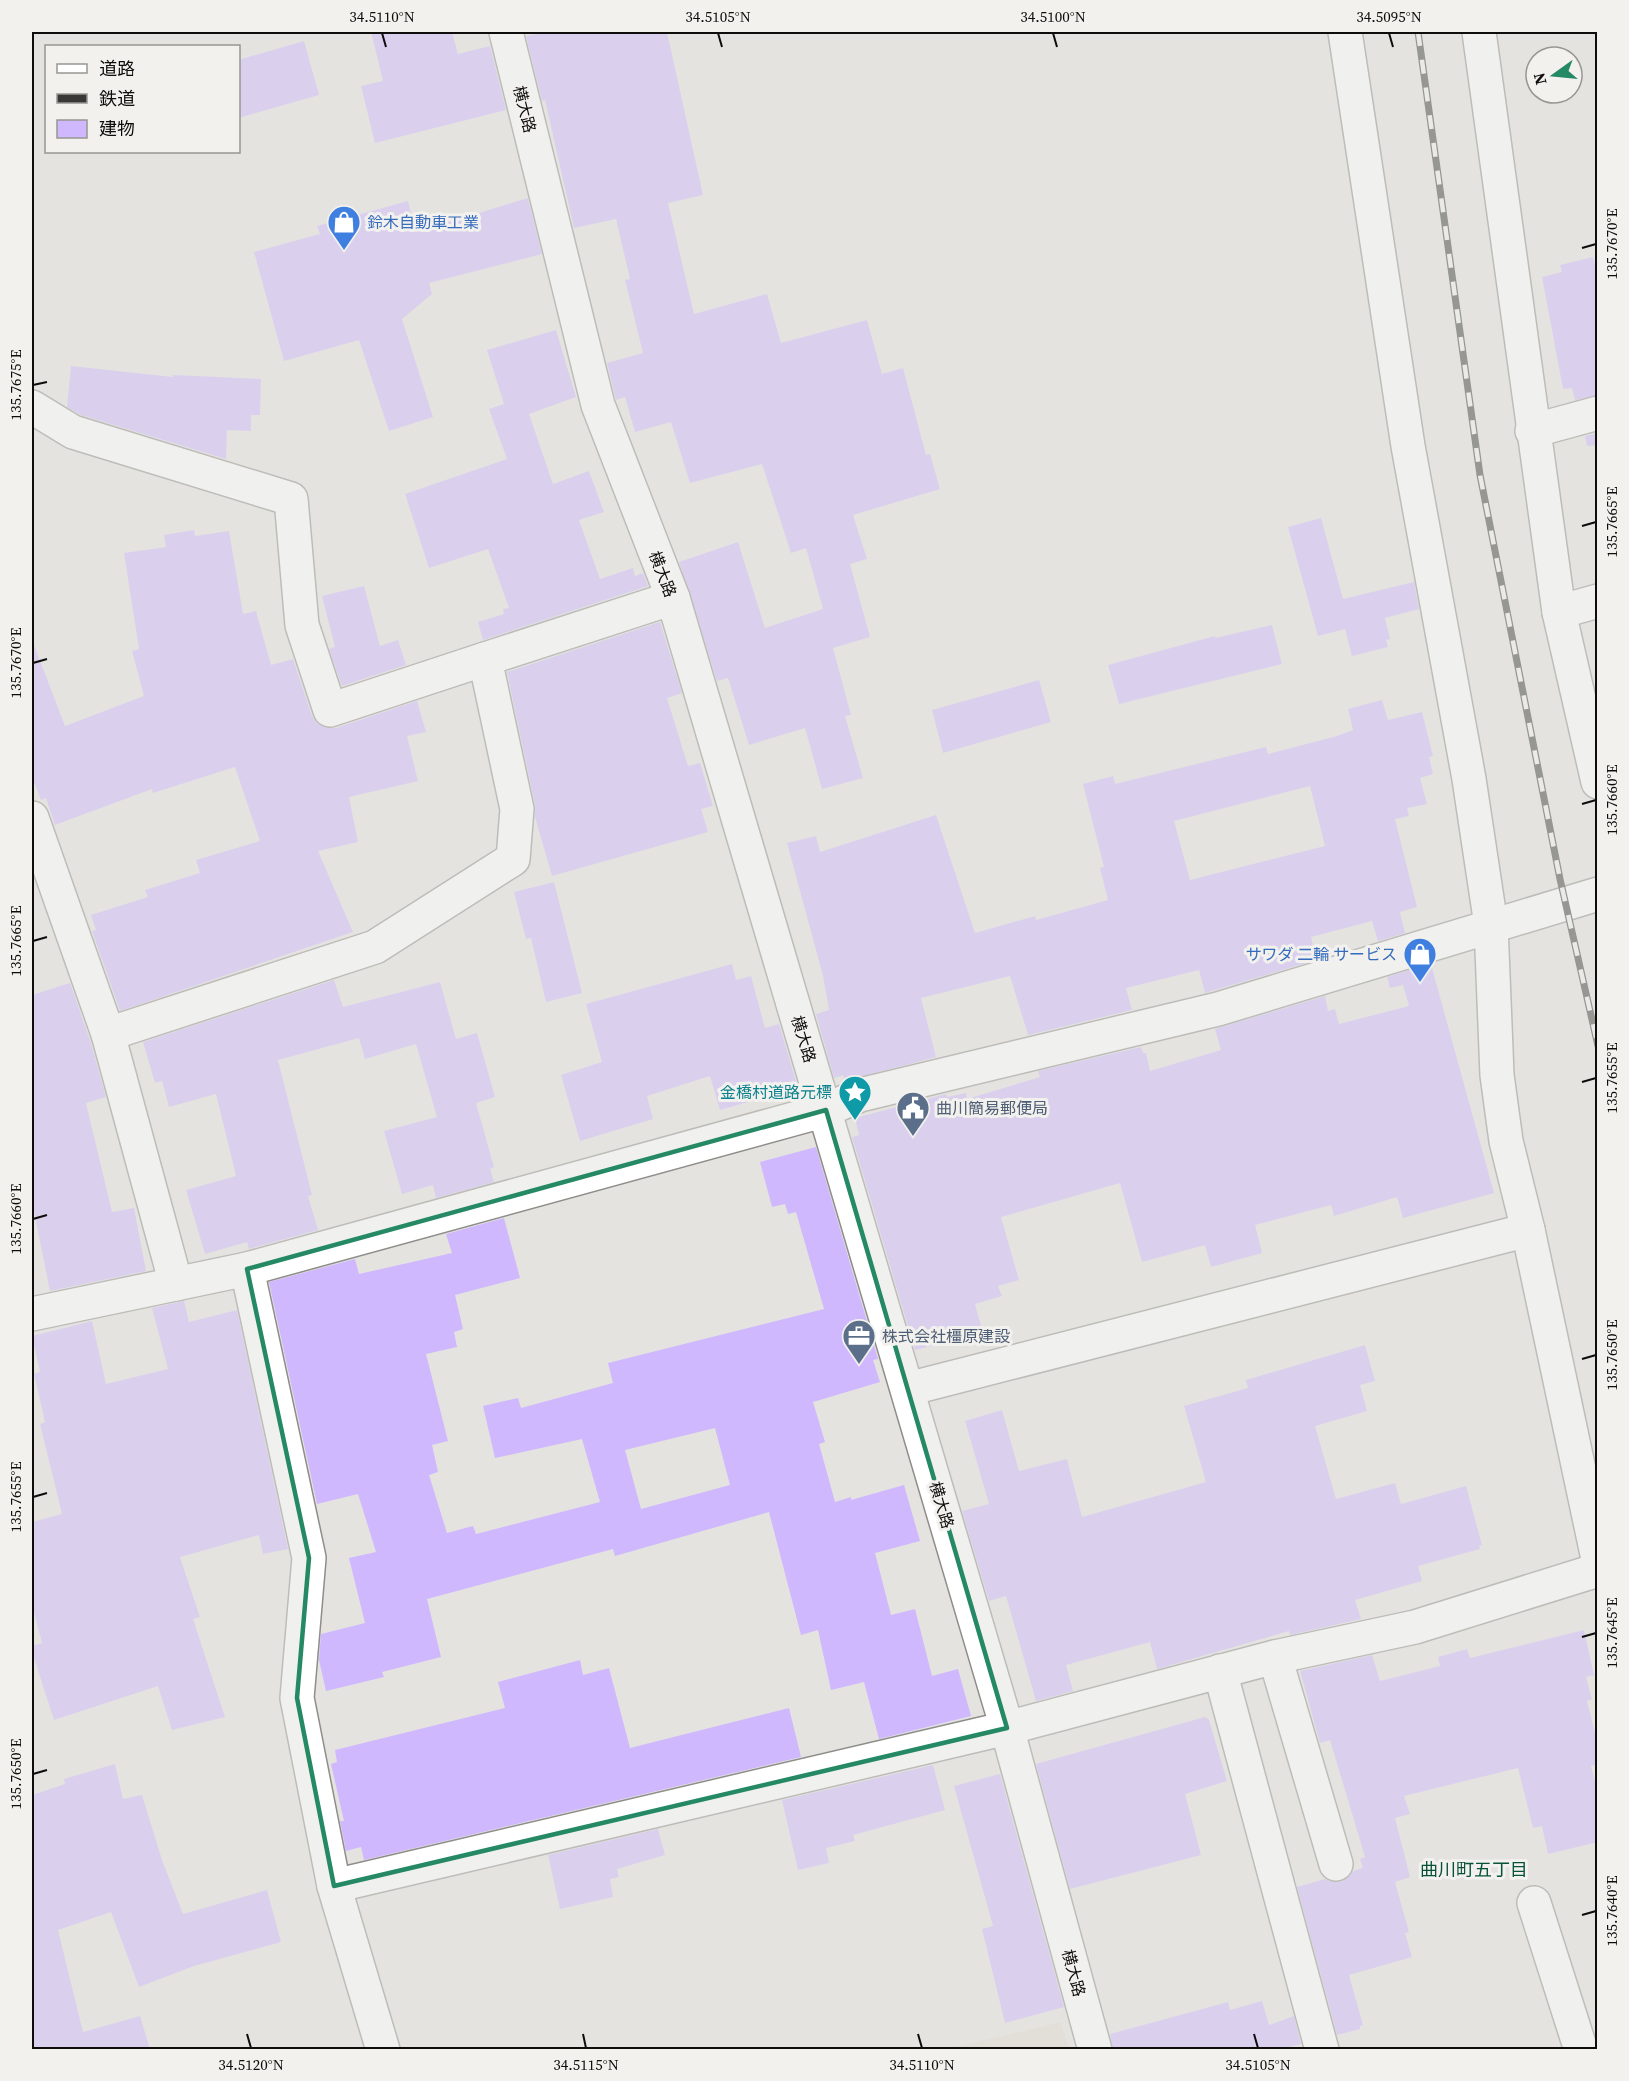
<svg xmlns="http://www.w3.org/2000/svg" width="1629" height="2081" font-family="'Source Serif 4','Noto Sans JP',serif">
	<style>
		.built { fill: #dddacf }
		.building { fill: #cfb8fd; fill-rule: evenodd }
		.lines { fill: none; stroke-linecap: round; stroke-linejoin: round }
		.minor-casing { stroke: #8e8d89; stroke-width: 36 }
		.minor { stroke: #fff; stroke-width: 33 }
		.rail-casing { stroke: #393837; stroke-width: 7 }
		.rail { stroke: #f2f1ed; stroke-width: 4.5; stroke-dasharray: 14; stroke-linecap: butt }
		.marked { fill: none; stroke: #248964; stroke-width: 4.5; stroke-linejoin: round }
		.ticks { fill: none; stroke: #0e0d0c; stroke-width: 2 }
		.labels { text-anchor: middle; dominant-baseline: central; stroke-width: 6; stroke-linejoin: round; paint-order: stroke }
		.street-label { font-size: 16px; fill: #0e0d0c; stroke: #f2f1ed }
		.shop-label { font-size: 16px; fill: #366cbe; stroke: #f2f1ed; text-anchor: start }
		.culture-label { font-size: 16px; fill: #0d838f; stroke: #f2f1ed; text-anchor: end }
		.service-label { font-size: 16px; fill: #4e5e75; stroke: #f2f1ed; text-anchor: start }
		.neighbourhood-label { font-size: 18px; fill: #075239; stroke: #f2f1ed }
		.neatline { fill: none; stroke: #0e0d0c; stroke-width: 2 }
		.ticks-label { font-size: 15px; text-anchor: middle; fill: #0e0d0c }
	</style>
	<rect width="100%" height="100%" fill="#e4e3e0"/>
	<polygon class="built" points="1061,2022 1069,2049 946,2049 1002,2036"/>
	<g class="building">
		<polygon points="371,32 452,32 458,54 490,46 506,110 375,143 361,86 383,81"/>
		<polygon points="546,32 667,32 703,195 668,203 694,314 767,294 781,343 867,320 882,374 903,368 926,455 930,454 940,489 853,515 867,559 850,564 870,637 833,648 851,715 845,716 863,778 822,789 805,728 749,745 728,678 717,681 679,562 738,542 765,628 823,609 806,548 791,553 762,464 690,483 671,422 635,432 625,397 616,400 607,363 643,353 625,280 630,279 616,219 574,228 545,100 542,101 526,36"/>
		<polygon points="304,41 319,95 238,118 238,60"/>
		<polygon points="528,198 542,254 429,283 432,294 402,319 433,417 389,431 359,340 284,361 254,252 320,234 317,226 408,201 416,232"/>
		<polygon points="1593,257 1598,277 1598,395 1575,400 1572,388 1563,389 1542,277 1562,272 1560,265"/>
		<polygon points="556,330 576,397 529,414 553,484 589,471 604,512 579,520 600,579 633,568 635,576 643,573 648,586 483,640 478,622 504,614 503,609 509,608 488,549 429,568 405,494 507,459 489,409 504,404 487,350"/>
		<polygon points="71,366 173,377 173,375 261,379 260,415 251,415 251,431 227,430 226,459 81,415 67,407"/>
		<polygon points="1598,433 1598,445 1587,446 1585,436"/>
		<polygon points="1321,518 1343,599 1414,582 1419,609 1385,618 1390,639 1386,640 1388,647 1352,656 1345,629 1318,636 1288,527"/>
		<polygon points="194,530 195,536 229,531 243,614 256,611 271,665 293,659 312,716 318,724 327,728 336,728 417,701 426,732 407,736 418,781 349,797 358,842 318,851 353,932 120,1011 92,931 96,930 91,915 148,897 145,890 200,873 196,860 260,841 235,767 153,793 152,789 55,825 46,798 41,800 32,777 32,646 34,645 65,726 144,696 132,651 139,649 124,553 166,547 164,535"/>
		<polygon points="364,586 380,646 398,640 406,665 342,686 329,649 335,647 322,596"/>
		<polygon points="660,622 682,693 667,698 688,766 700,763 713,806 701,809 708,832 552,876 535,817 535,805 507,672"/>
		<polygon points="1272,625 1282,664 1119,704 1108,665 1215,636 1215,638"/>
		<polygon points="1039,680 1051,722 943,753 932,710"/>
		<path d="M 1382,700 L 1388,720 L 1422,712 L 1433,756 L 1429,757 L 1433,774 L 1420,778 L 1427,804 L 1407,808 L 1409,816 L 1395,819 L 1417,907 L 1400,912 L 1405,933 L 1378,941 L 1372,921 L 1311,937 L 1316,960 L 1205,993 L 1199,970 L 1126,988 L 1132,1010 L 1028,1035 L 1010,976 L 921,998 L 936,1057 L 845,1081 L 843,1075 L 834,1078 L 816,1014 L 829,1010 L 823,976 L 787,843 L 816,836 L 820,852 L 936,815 L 975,933 L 1035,916 L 1036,920 L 1108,900 L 1100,868 L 1104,867 L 1083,784 L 1113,776 L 1115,784 L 1266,747 L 1268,754 L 1337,736 L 1353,730 L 1348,709 ZM 1310,786 L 1325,846 L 1190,880 L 1174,821 Z"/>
		<polygon points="554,882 582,993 546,1002 531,938 526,939 514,892"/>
		<polygon points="732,964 736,980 751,976 765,1028 779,1024 798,1088 720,1110 710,1076 647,1096 653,1119 580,1141 561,1075 602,1062 586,1004"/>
		<polygon points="1432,968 1494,1193 1403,1218 1397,1197 1334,1216 1331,1205 1255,1225 1262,1253 1211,1267 1205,1245 1142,1262 1120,1183 1001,1217 1019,1280 998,1286 1002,1296 975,1304 983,1333 915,1350 852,1137 859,1135 855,1118 946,1094 947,1097 966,1093 967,1099 1040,1077 1038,1071 1141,1047 1143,1053 1146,1053 1150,1071 1221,1050 1215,1029 1325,996 1328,1011 1335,1009 1339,1024 1409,1006 1403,985 1390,988 1387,977 1413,969 1414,973"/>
		<polygon points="334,980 343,1007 440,982 456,1039 477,1033 495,1097 476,1103 494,1167 490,1169 494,1182 436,1198 433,1185 402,1194 384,1131 437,1117 416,1044 365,1059 359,1038 278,1060 312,1195 308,1196 318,1230 249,1249 247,1242 205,1254 186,1190 236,1176 216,1094 169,1107 162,1081 155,1083 143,1042"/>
		<polygon points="70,983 90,1040 106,1097 86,1103 112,1212 134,1208 146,1271 50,1291 32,1202 32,995"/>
		<path d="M 816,1147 L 878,1359 L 873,1360 L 880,1382 L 813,1402 L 825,1442 L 819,1444 L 835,1502 L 851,1497 L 851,1500 L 904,1485 L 920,1541 L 875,1553 L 891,1615 L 915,1609 L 932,1676 L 958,1669 L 971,1716 L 879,1739 L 864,1682 L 831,1690 L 818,1630 L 801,1635 L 769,1512 L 615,1556 L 613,1549 L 427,1599 L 441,1657 L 382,1672 L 384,1677 L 326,1691 L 319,1660 L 321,1634 L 365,1623 L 349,1558 L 376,1552 L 358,1494 L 317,1504 L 269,1282 L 355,1259 L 359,1274 L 452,1253 L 446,1234 L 504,1218 L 520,1278 L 455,1295 L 463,1329 L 454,1332 L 457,1347 L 426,1354 L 448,1441 L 432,1445 L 438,1472 L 429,1475 L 447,1533 L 473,1526 L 476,1534 L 600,1502 L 582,1439 L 495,1458 L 483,1406 L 518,1398 L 521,1408 L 613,1383 L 608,1363 L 824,1309 L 796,1212 L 788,1214 L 785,1204 L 772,1207 L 760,1162 ZM 715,1428 L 730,1485 L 641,1509 L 625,1450 Z"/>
		<polygon points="184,1301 189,1322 237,1310 288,1549 263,1554 259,1535 180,1557 200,1617 193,1619 225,1717 172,1730 158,1686 54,1720 32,1652 32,1646 42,1643 32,1605 32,1522 62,1514 40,1424 45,1422 34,1374 40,1372 32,1336 92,1321 106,1384 168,1369 152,1308"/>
		<polygon points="1365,1345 1375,1381 1360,1385 1367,1411 1315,1426 1336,1499 1395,1483 1401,1504 1466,1486 1482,1545 1479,1546 1480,1549 1418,1566 1422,1581 1355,1600 1361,1619 1290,1635 1289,1631 1157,1669 1150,1642 1066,1665 1073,1691 1036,1701 1006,1596 989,1601 962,1511 989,1504 965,1421 1002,1410 1019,1471 1067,1459 1082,1517 1206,1482 1184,1406 1248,1388 1246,1380"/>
		<polygon points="1584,1630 1594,1675 1586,1677 1592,1699 1587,1701 1598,1745 1598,1764 1591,1766 1598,1793 1598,1842 1548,1854 1542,1826 1533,1828 1518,1768 1404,1796 1410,1814 1395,1818 1410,1877 1395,1882 1409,1932 1405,1933 1412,1957 1349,1975 1363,2025 1360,2026 1360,2029 1337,2035 1297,1887 1325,1879 1332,1882 1342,1882 1353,1871 1363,1868 1360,1859 1365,1857 1330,1740 1320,1743 1300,1671 1372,1655 1380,1681 1440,1666 1438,1657 1467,1649 1470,1658"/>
		<polygon points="580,1660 583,1675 609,1668 630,1748 789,1708 801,1757 364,1860 361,1847 346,1851 340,1821 344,1821 331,1764 337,1762 335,1750 505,1708 498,1682"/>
		<polygon points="1205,1717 1209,1720 1227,1781 1185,1794 1201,1855 1070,1889 1036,1764"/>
		<polygon points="115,1764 123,1799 142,1795 162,1860 183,1914 267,1890 281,1942 194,1966 139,1987 111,1912 58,1930 83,2032 140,2016 150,2049 32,2049 32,1795 65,1784 64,1779"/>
		<polygon points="933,1765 945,1810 853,1835 855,1841 826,1848 829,1863 798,1870 782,1800"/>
		<polygon points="1000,1774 1064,2007 1005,2023 982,1929 993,1926 954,1786"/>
		<polygon points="658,1829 665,1855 617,1869 619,1877 610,1879 613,1897 560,1909 548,1855"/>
		<polygon points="1262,2001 1269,2025 1294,2016 1301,2044 1282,2049 1113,2049 1110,2034 1228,2002 1230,2010"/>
	</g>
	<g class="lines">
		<defs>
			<g id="minor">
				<polyline points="506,32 598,405 673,598 1007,1728 1095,2050"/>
				<polyline points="1345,32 1408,446 1469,779 1491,925 1497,1075 1506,1141 1528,1230 1598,1559"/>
				<polyline points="1479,32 1559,612 1598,782"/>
				<polyline points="32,407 73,432 291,499 302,625 330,710 485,659 517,809 513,859 375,947 108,1034"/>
				<polyline points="1532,431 1598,413"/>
				<polyline points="1559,612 1598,601"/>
				<polyline points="485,659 673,598"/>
				<polyline points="32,818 108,1034 176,1284"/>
				<polyline points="247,1269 309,1558 297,1698 334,1886 383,2050"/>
				<polyline points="32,1314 247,1269 826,1110 860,1095 1218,1009 1598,894"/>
				<polyline points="908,1389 1528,1230"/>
				<polyline points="1275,1657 1336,1864"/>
				<polyline points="1220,1671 1322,2050"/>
				<polyline points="334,1886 1007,1728 1275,1657 1415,1627 1598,1570"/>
				<polyline points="1534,1903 1581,2050"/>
			</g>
		</defs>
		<use href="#minor" class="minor-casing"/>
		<use href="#minor" class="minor"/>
		<defs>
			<polyline id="rail" points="1418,32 1480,475 1560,879 1598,1046"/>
		</defs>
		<use href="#rail" class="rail-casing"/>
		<use href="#rail" class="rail"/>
	</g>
	<path d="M0 0H1629V2081H0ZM 826,1110 L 1007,1728 L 334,1886 L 297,1698 L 309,1558 L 247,1269 Z" fill="#e4e3e0" fill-opacity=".55" fill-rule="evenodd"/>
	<path class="marked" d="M 826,1110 L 1007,1728 L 334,1886 L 297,1698 L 309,1558 L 247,1269 Z"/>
	<path class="ticks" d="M 382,33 L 386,47M 718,33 L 722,47M 1053,33 L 1057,47M 1389,33 L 1393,47M 1582,248 L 1596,244M 33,385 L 47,382M 1582,526 L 1596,522M 33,663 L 47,659M 1582,804 L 1596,800M 33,941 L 47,937M 1582,1082 L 1596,1078M 33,1219 L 47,1215M 1582,1359 L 1596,1355M 33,1497 L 47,1493M 1582,1637 L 1596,1633M 33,1774 L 47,1770M 1582,1915 L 1596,1911M 247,2034 L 251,2048M 583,2034 L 586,2048M 918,2034 L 922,2048M 1254,2034 L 1258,2048"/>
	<defs>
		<symbol id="shop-pin" viewBox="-11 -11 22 30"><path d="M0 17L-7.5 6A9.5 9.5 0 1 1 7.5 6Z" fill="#3f7fe0" stroke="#f2f1ed"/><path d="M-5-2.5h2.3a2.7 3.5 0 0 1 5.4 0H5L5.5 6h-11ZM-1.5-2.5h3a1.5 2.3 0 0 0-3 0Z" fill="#fff"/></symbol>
		<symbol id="sight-pin" viewBox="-11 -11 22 30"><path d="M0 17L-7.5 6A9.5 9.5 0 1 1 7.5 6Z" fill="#0f9aa8" stroke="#f2f1ed"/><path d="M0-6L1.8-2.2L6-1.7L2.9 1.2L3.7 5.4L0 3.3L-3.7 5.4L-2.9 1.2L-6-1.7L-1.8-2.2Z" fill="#fff"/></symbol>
		<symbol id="civic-pin" viewBox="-11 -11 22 30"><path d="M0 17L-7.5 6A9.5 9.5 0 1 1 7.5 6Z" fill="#5c6f8a" stroke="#f2f1ed"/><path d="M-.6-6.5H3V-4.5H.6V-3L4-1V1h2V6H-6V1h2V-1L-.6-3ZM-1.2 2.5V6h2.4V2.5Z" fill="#fff"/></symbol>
		<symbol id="office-pin" viewBox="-11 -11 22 30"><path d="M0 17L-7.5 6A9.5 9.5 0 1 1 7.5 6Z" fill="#5c6f8a" stroke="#f2f1ed"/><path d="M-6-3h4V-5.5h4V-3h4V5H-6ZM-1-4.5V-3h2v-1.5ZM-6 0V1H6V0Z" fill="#fff"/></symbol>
	</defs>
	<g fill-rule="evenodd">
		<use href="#shop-pin" x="325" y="203" width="38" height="52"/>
		<use href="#shop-pin" x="1401" y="935" width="38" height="52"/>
		<use href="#sight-pin" x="836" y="1073" width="38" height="52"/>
		<use href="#civic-pin" x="894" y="1089" width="38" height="52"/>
		<use href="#office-pin" x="840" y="1317" width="38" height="52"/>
	</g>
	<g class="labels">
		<g class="street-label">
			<text transform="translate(525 109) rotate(76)">横大路</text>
			<text transform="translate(663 574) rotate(69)">横大路</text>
			<text transform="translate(804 1039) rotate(73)">横大路</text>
			<text transform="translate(942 1505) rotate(74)">横大路</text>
			<text transform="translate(1074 1973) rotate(75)">横大路</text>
		</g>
		<g class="shop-label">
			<text x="367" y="222">鈴木自動車工業</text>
			<text x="1397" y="954" text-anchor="end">サワダ 二輪 サービス</text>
		</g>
		<g class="culture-label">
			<text x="832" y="1092">金橋村道路元標</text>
		</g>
		<g class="service-label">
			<text x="936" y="1108">曲川簡易郵便局</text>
			<text x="882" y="1336">株式会社橿原建設</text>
		</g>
		<g class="neighbourhood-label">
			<text x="1474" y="1869">曲川町五丁目</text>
		</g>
	</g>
	<rect width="1629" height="2081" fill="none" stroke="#f2f1ed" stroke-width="66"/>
	<rect x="45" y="45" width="195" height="108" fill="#f2f1ed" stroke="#979693" stroke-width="1.5"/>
	<rect x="57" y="64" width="30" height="9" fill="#ffffff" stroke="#979693" stroke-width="1.5"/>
	<text x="99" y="75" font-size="18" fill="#0e0d0c">道路</text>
	<rect x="57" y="94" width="30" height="9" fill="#393837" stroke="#979693" stroke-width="1.5"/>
	<text x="99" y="105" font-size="18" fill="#0e0d0c">鉄道</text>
	<rect x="57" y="120" width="30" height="18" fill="#cfb8fd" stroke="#979693" stroke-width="1.5"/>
	<text x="99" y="135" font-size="18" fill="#0e0d0c">建物</text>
	<g transform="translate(1554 75) rotate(255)"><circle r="28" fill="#f2f1ed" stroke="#979693" stroke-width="1.5"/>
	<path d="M0-4.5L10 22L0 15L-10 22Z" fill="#248964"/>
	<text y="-9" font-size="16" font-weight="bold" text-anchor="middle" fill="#0e0d0c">N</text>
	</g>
	<rect x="33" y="33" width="1563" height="2015" class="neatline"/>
	<g class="ticks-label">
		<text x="382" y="22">34.5110°N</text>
		<text x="718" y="22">34.5105°N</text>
		<text x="1053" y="22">34.5100°N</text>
		<text x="1389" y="22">34.5095°N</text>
		<text transform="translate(1612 244) rotate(-90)" y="5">135.7670°E</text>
		<text transform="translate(16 385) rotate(-90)" y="5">135.7675°E</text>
		<text transform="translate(1612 522) rotate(-90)" y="5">135.7665°E</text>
		<text transform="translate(16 663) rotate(-90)" y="5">135.7670°E</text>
		<text transform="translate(1612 800) rotate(-90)" y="5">135.7660°E</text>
		<text transform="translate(16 941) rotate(-90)" y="5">135.7665°E</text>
		<text transform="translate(1612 1078) rotate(-90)" y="5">135.7655°E</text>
		<text transform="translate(16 1219) rotate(-90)" y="5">135.7660°E</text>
		<text transform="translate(1612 1355) rotate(-90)" y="5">135.7650°E</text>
		<text transform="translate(16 1497) rotate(-90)" y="5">135.7655°E</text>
		<text transform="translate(1612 1633) rotate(-90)" y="5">135.7645°E</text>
		<text transform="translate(16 1774) rotate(-90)" y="5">135.7650°E</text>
		<text transform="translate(1612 1911) rotate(-90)" y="5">135.7640°E</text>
		<text x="251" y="2070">34.5120°N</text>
		<text x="586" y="2070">34.5115°N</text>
		<text x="922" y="2070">34.5110°N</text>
		<text x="1258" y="2070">34.5105°N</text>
	</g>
</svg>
